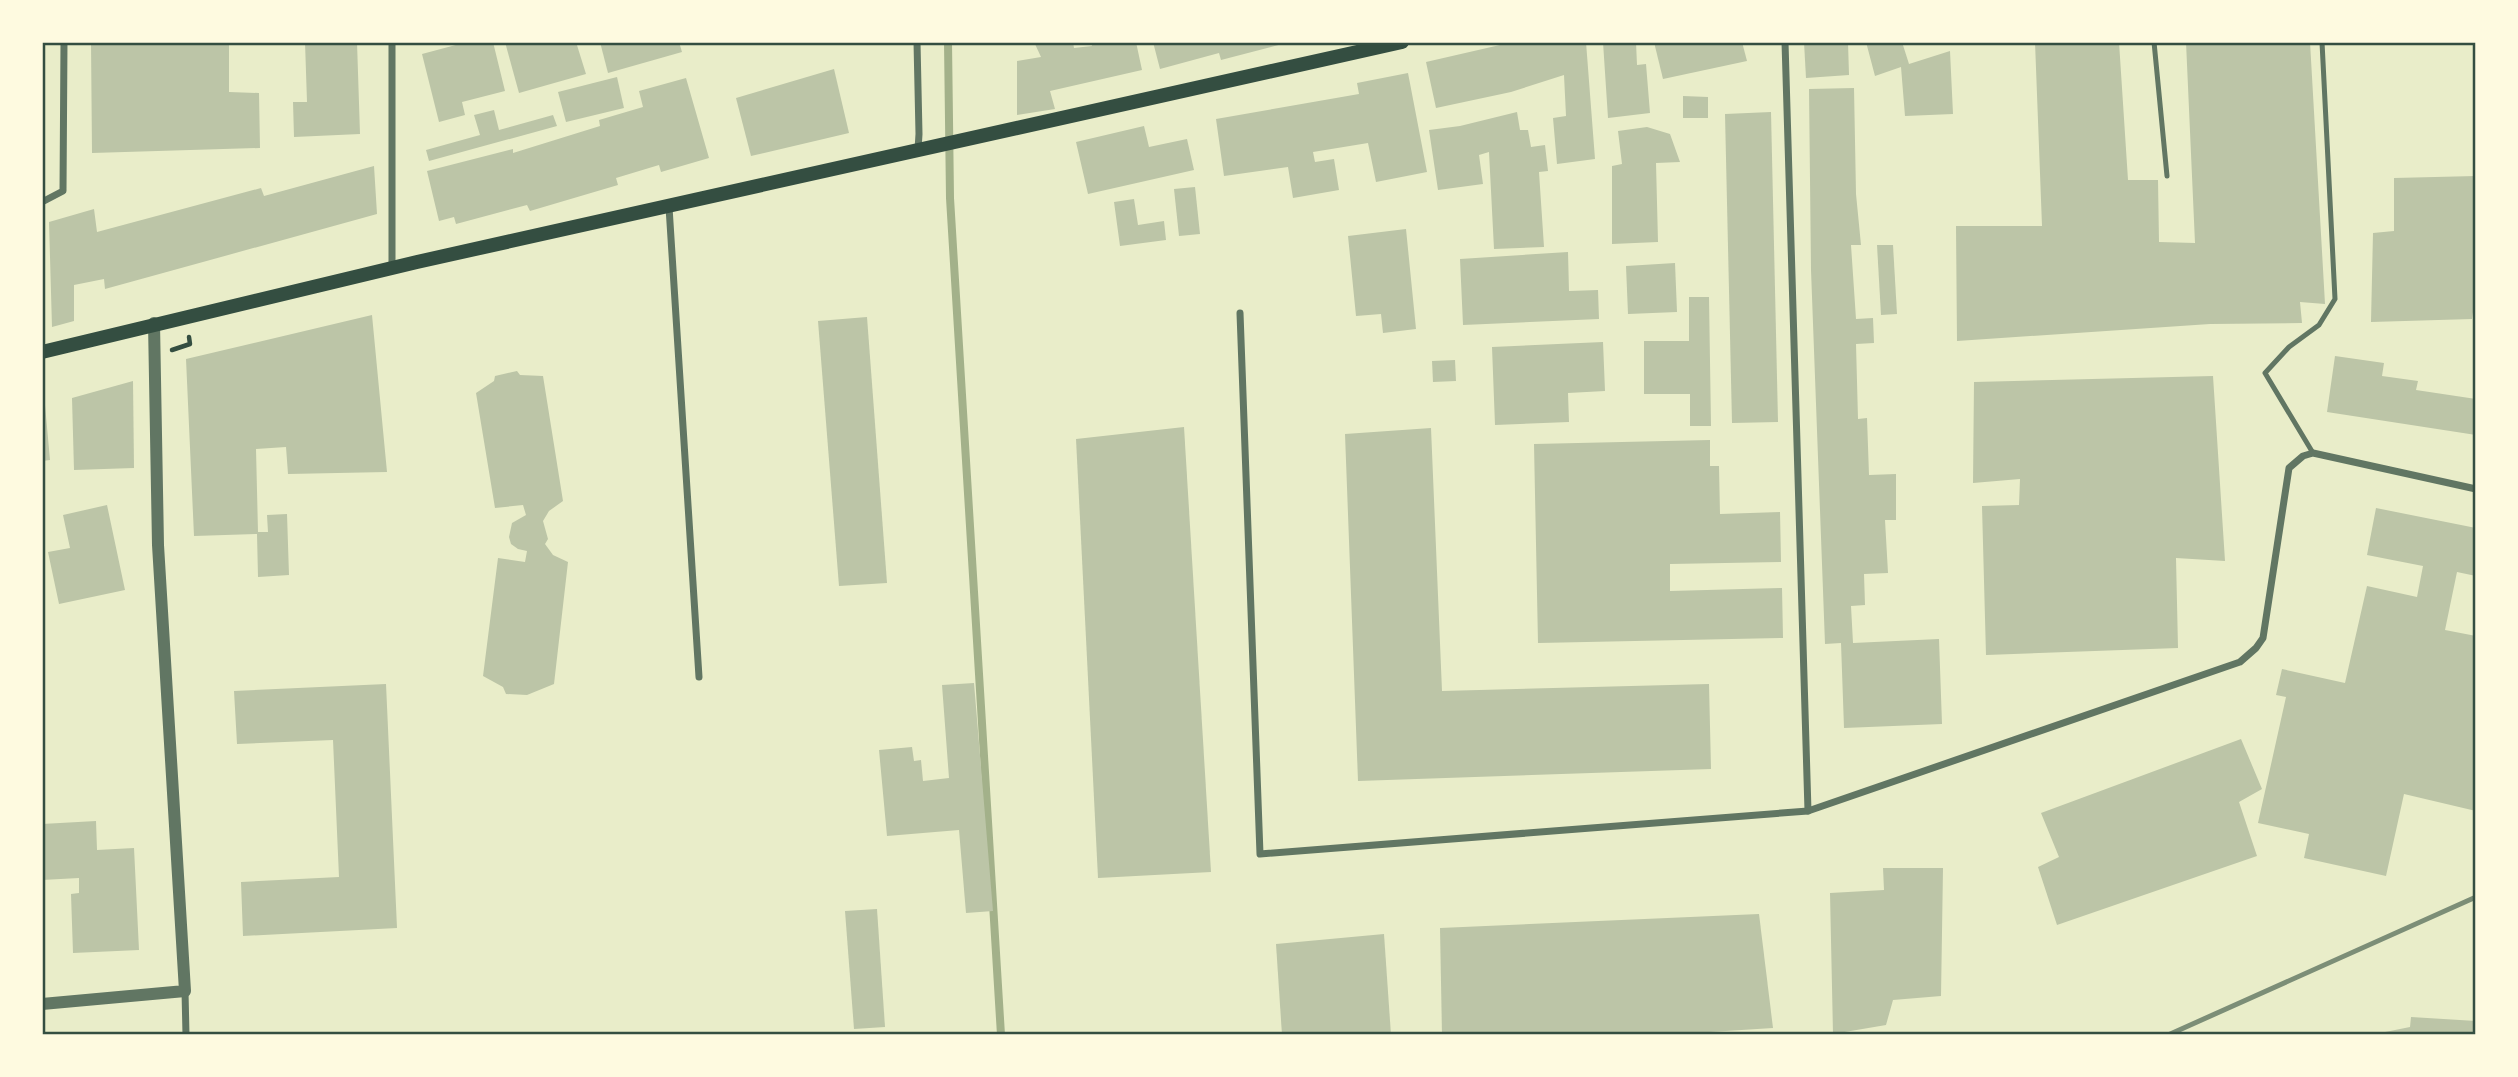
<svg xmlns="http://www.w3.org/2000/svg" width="2518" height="1077" font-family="'Exo 2',sans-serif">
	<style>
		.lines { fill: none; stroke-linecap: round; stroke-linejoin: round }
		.stream { stroke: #a3b18a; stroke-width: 8 }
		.building { fill: #bcc5a7 }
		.path { stroke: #344e41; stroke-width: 4.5 }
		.service { stroke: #617663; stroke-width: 5 }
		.minor { stroke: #617663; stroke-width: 7 }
		.tertiary { stroke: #617663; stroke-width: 12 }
		.secondary { stroke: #344e41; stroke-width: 14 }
		.rail { stroke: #7c8e77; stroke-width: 5 }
		.neatline { fill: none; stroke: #344e41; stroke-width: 2.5 }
	</style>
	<rect width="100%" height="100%" fill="#e9edc9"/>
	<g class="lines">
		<polyline class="stream" points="948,42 950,198 1001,1035"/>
	</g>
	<g class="building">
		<polygon points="91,42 229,42 229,92 259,93 260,148 92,153"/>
		<polygon points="305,42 357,42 360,134 294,137 293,102 307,102"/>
		<polygon points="467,42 493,42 505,91 462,102 465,115 439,122 422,54"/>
		<polygon points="505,42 576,42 586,74 519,93"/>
		<polygon points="600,42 679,42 682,52 608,73"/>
		<polygon points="1043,42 1073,42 1074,48 1092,46 1091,42 1136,42 1142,70 1050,91 1055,109 1017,115 1017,61 1041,57 1035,44"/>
		<polygon points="1153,42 1286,42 1286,43 1221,60 1219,53 1160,69"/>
		<polygon points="1513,42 1586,42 1595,159 1557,164 1553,118 1566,116 1564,75 1511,92 1436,108 1426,62"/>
		<polygon points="1603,42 1636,42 1637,65 1646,64 1650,113 1608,118"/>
		<polygon points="1654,42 1742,42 1747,61 1663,79"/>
		<polygon points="1804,42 1848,42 1849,75 1806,78"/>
		<polygon points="1866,42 1902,42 1909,64 1950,51 1953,114 1905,116 1901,67 1875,76"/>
		<polygon points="2035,42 2119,42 2128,180 2158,180 2159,242 2195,243 2186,42 2310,42 2325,304 2300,302 2302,323 2210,324 1957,341 1956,226 2042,226"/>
		<polygon points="834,69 849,133 751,156 736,98"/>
		<polygon points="1408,73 1427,172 1376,182 1368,143 1313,152 1315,162 1334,159 1339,190 1293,198 1288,167 1224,176 1216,119 1359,94 1357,83"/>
		<polygon points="617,77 624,108 566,122 558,92"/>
		<polygon points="686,78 709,158 661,172 659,165 616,178 618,185 530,211 527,205 456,224 454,217 439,221 427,171 513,149 513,153 600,126 599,120 643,107 639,91"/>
		<polygon points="1854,88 1856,194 1861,245 1851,245 1856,319 1873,318 1874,343 1856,344 1858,419 1867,418 1869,475 1896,474 1896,520 1885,520 1888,573 1864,574 1865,605 1851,606 1853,643 1939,639 1942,724 1844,728 1841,643 1825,644 1811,270 1809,89"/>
		<polygon points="1683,96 1708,97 1708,118 1683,118"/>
		<polygon points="494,110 499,130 553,115 557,126 429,161 426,150 480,135 474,115"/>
		<polygon points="1517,112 1520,130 1528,130 1531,147 1545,145 1548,171 1539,172 1544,247 1494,249 1489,152 1479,155 1483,184 1438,190 1429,130 1460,126"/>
		<polygon points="1771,112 1778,422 1732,423 1725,114"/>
		<polygon points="1144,126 1149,147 1187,139 1194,170 1088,194 1076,142"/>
		<polygon points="1647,127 1670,134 1680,162 1656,163 1658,242 1612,244 1612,166 1622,164 1618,131"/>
		<polygon points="374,166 377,214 105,289 104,279 74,285 74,321 52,327 49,222 94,209 97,232 261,188 264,196"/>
		<polygon points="2476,176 2476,291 2472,319 2371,322 2373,233 2394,231 2394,178"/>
		<polygon points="1195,187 1200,234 1179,236 1174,189"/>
		<polygon points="1134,199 1138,225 1164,221 1166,240 1120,246 1114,202"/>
		<polygon points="1406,229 1416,329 1383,333 1381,314 1356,316 1348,236"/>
		<polygon points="1877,245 1893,245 1897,314 1881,315"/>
		<polygon points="1568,252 1569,291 1598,290 1599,319 1463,325 1460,259"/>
		<polygon points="1675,263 1677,312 1628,314 1626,266"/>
		<polygon points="1689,297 1709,297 1711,426 1690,426 1690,394 1644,394 1644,341 1689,341"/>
		<polygon points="372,315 387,472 288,474 286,447 256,449 258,532 268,532 267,515 287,514 289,575 258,577 257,534 194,536 186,359"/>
		<polygon points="867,317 887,583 839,586 818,321"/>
		<polygon points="1603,342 1605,391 1568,393 1569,422 1495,425 1492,347"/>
		<polygon points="2335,356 2384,363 2382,376 2418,381 2416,390 2476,399 2476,435 2327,412"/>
		<polygon points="1455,360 1456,381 1433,382 1432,361"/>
		<polygon points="517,371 520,375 543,376 563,501 549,511 543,521 548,539 545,544 553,555 568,562 554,684 527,695 506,694 503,687 483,676 498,558 525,562 527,551 518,549 511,544 509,537 512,523 526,515 523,505 495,508 476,393 494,381 495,376"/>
		<polygon points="2213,376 2225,561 2176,558 2178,648 1986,655 1982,506 2019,505 2020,479 1973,483 1974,382"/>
		<polygon points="133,381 134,468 74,470 72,398"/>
		<polygon points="45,405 50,460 42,461 42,406"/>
		<polygon points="1184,427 1211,872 1098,878 1076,439"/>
		<polygon points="1431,428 1442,691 1709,684 1711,769 1358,781 1345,434"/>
		<polygon points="1710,440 1710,466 1719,466 1720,514 1780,512 1781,562 1670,564 1670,591 1782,588 1783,638 1538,643 1534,444"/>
		<polygon points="107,505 125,590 59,604 48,552 70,548 63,515"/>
		<polygon points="2376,508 2476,528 2476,576 2457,572 2445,630 2476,636 2476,811 2404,794 2386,876 2304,858 2309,834 2258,823 2286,697 2276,695 2282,669 2345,683 2367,586 2417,597 2423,566 2367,555"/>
		<polygon points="974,683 993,911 966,913 959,830 887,836 879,750 912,747 914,761 921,760 923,781 949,778 942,685"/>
		<polygon points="386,684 397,928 243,936 241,882 339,877 333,740 237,744 234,691"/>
		<polygon points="2241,739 2262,789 2239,802 2257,856 2057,925 2038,867 2059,857 2041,813"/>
		<polygon points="96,821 97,850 134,848 139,950 73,953 71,894 79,893 79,878 42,880 42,824"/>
		<polygon points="1883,868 1943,868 1941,996 1893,1000 1886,1025 1833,1034 1830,893 1884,890"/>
		<polygon points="877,909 885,1027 854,1029 845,911"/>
		<polygon points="1759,914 1773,1028 1663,1035 1442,1035 1440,928"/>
		<polygon points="1384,934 1391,1035 1282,1035 1276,944"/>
		<polygon points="2411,1017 2476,1021 2476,1035 2370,1035 2410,1027"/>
	</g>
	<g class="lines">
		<polyline class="path" points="172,350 190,344 189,337"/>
		<g class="service">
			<polyline points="2154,42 2167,176"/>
			<polyline points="2313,453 2265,373 2289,347 2319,325 2335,299 2322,42"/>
		</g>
		<g class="minor">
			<polyline points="392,42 392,268"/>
			<polyline points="917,42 919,134 918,150"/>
			<polyline points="1785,42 1808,811"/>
			<polyline points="42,202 63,191 64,42"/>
			<polyline points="669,207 699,677"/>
			<polyline points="1240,313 1260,854 1808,811 2240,662 2256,648 2263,638 2289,468 2303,456 2313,453 2476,489"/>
			<polyline points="185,991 186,1035"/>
		</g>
		<polyline class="tertiary" points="42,1004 185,991 158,545 154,323"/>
		<polyline class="secondary" points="42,352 417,262 1402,42"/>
		<polyline class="rail" points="2168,1035 2476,897"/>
	</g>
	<rect width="2518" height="1077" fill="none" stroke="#fefae0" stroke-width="88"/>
	<rect x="44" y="44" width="2430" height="989" class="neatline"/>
</svg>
